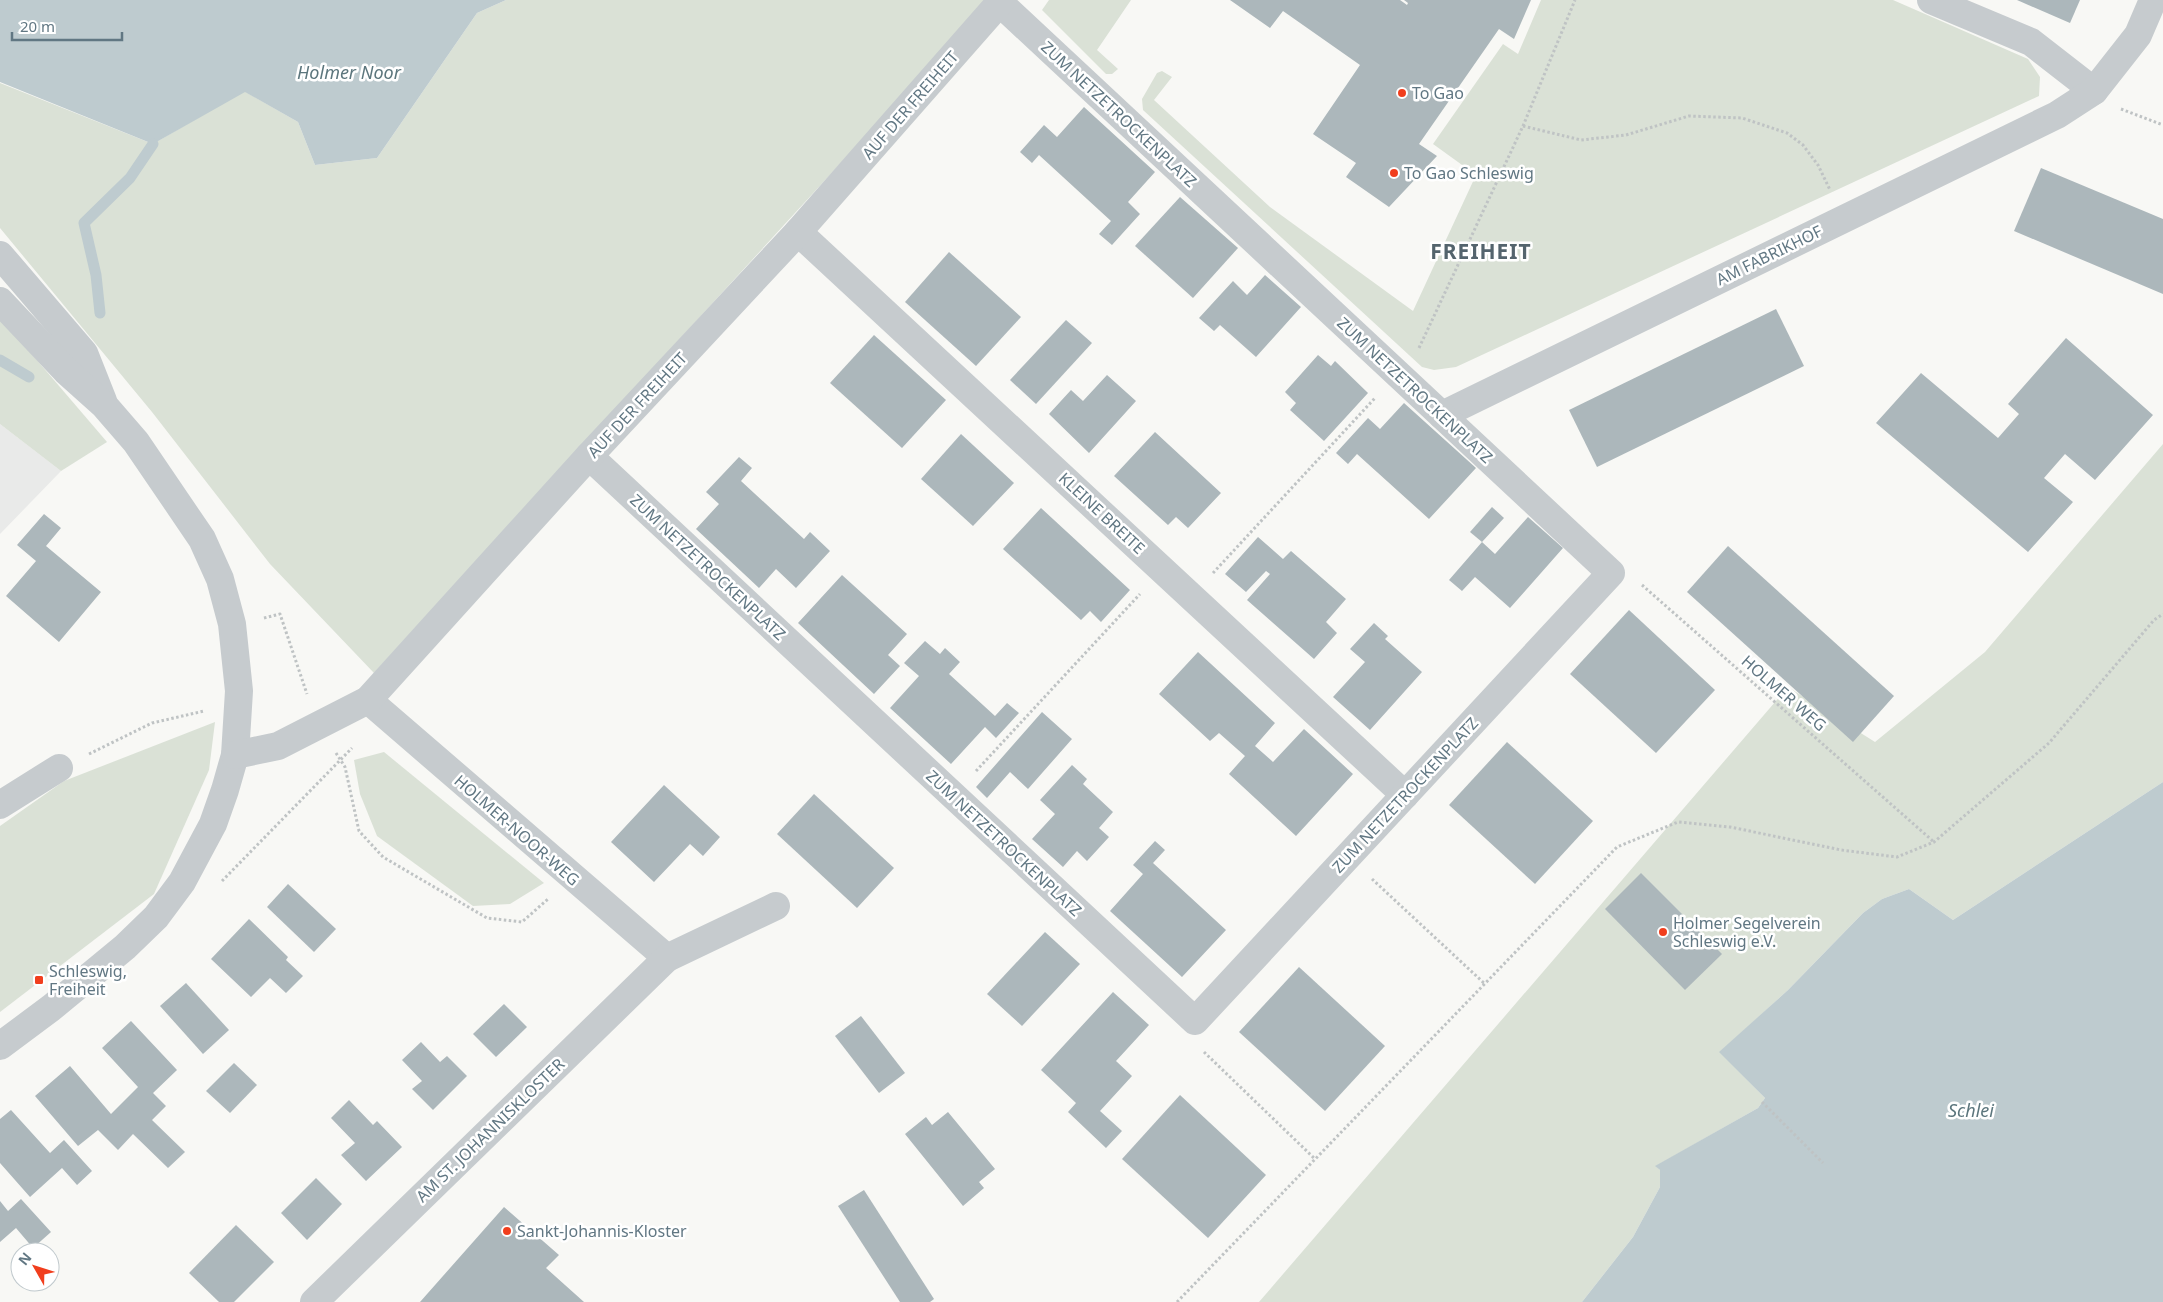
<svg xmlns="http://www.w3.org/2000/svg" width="2163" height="1302" font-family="'Noto Sans',sans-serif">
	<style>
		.built { fill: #e9eae9 }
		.green { fill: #dae1d6 }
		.water { fill: #becbcf }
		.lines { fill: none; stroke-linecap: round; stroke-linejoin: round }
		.stream { stroke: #becbcf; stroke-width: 11 }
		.building { fill: #acb7bb }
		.path { stroke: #bfc3c4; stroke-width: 3; stroke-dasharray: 2.5 2.5; stroke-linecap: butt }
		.minor { stroke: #c6cbce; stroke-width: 28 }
		.poi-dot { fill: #f13e1d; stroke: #fff; stroke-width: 2 }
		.labels { text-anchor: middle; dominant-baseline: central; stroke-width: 5; stroke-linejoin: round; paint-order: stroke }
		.poi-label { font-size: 16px; fill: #617783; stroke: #fff; text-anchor: start }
		.street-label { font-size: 16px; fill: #617783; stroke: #fff }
		.water-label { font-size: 18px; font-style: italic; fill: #5c767d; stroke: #fff }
		.district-label { font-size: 21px; font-weight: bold; letter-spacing: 1px; fill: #54646d; stroke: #fff }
	</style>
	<rect width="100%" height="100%" fill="#f8f8f5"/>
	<polygon class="built" points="0,424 61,471 0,534"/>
	<g class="green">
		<polygon points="506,0 990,0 374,673 270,564 152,412 0,228 0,83 153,144 244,91 298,122 315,165 377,158 477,13"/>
		<polygon points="1049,0 1131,0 1097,50 1118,69 1112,74 1106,74 1042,10"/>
		<polygon points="1541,0 1893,0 2028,59 2040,77 2039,96 1456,367 1434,370 1422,367 1143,110 1142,99 1157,73 1162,71 1172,77 1154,100 1270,207 1413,311 1476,175 1433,144 1503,44 1518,54"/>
		<polygon points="0,317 107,442 61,471 0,424"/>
		<polygon points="2163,444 2163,782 1953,920 1909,889 1882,899 1863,913 1788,990 1720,1052 1765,1098 1758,1108 1656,1166 1660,1170 1660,1187 1633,1237 1582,1302 1259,1302 1788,687 1875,742 1985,652"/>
		<polygon points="215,722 209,770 154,894 0,1012 0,826 64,781"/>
		<polygon points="384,752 544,883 510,904 473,906 377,836 360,794 354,760"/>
	</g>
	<g class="water">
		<polygon points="0,0 506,0 477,13 377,158 315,165 298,122 245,92 153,144 0,82"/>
		<polygon points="2163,782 2163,1302 1582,1302 1633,1237 1660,1187 1660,1170 1655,1166 1758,1108 1765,1098 1719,1052 1788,990 1863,913 1882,899 1909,889 1953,920"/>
	</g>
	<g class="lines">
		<g class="stream">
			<polyline points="100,313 96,275 84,223 130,178 153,144"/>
			<polyline points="0,360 29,377"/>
		</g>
	</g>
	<g class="building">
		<polygon points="1230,0 1400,0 1407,5 1408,3 1404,0 1531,0 1514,39 1499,29 1419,144 1437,156 1389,207 1346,177 1356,163 1313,134 1360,65 1283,11 1270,28"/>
		<polygon points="2017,0 2080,0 2070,23"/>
		<polygon points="1084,107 1155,172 1128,202 1140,214 1112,245 1099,234 1111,221 1039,155 1032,163 1020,152 1044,125 1057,137"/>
		<polygon points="2041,168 2163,219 2163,294 2014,231"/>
		<polygon points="1180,197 1238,248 1193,298 1135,246"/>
		<polygon points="949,252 1021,317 976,366 905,302"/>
		<polygon points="1265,275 1301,307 1256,357 1220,325 1214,331 1199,318 1233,281 1247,295"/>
		<polygon points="1776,309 1804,366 1597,467 1569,410"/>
		<polygon points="1066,320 1092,343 1036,404 1010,380"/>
		<polygon points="874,335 946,400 902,448 830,383"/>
		<polygon points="2066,338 2153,415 2095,480 2065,454 2044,478 2073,502 2028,552 1876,423 1921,373 1998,438 2019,414 2008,404"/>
		<polygon points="1318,355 1331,366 1335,361 1368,393 1324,441 1290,410 1296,403 1285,392"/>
		<polygon points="1107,375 1136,401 1089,453 1049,414 1071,390 1083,401"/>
		<polygon points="1404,403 1476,468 1429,519 1357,454 1348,464 1336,453 1368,418 1380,429"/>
		<polygon points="1155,432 1221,493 1188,528 1176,517 1168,525 1114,476"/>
		<polygon points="961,434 1014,483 973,526 921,479"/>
		<polygon points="739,457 752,468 741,481 804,539 810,532 830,551 796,588 776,569 759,588 696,529 719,504 706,492"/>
		<polygon points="1492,507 1504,518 1482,542 1470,532"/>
		<polygon points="1041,508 1130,590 1101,622 1090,611 1081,620 1003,549"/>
		<polygon points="44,514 61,528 46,546 101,592 59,642 6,596 36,561 17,545"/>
		<polygon points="1528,517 1563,548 1510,608 1475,577 1462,591 1449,580 1482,542 1495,554"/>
		<polygon points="1258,537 1283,559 1291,551 1346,599 1326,622 1337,633 1314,659 1247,600 1270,574 1266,571 1246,592 1225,574"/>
		<polygon points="1728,546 1894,696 1853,742 1687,592"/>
		<polygon points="842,575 907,634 888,655 900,666 874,694 798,623"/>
		<polygon points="1629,610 1715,690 1656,753 1570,674"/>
		<polygon points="1374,623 1388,636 1385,639 1422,672 1370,730 1333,697 1365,662 1350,649"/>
		<polygon points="925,641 940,654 945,648 960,662 949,674 995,716 1007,703 1019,713 996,738 985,727 951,764 890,708 919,676 904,663"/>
		<polygon points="1198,652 1275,723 1255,746 1273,762 1304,729 1353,774 1296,836 1229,774 1245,756 1219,733 1210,741 1159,694"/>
		<polygon points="1042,712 1072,739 1028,789 1010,772 987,798 976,787"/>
		<polygon points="1507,742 1593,821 1535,884 1449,805"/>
		<polygon points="1072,765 1087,779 1083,784 1113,812 1099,828 1109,837 1087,861 1077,851 1063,867 1032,839 1055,814 1040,800"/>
		<polygon points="664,785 720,837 703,856 690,844 654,882 611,842"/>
		<polygon points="814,794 894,868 857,908 777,834"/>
		<polygon points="1155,841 1165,850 1153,863 1226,930 1182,977 1110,911 1143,874 1133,865"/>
		<polygon points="1641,873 1722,954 1685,990 1605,909"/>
		<polygon points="288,884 336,929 314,952 267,907"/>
		<polygon points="249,919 288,957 286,960 303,976 286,993 270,978 251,997 211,959"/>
		<polygon points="1045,932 1080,964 1022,1026 987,994"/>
		<polygon points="1299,967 1385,1046 1325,1111 1239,1032"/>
		<polygon points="186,983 229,1030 203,1054 160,1006"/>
		<polygon points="1113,992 1149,1025 1116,1061 1132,1076 1100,1111 1122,1131 1106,1148 1068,1112 1076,1103 1041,1070"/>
		<polygon points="504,1004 527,1027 496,1057 473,1034"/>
		<polygon points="861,1016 905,1073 879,1093 835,1036"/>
		<polygon points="131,1021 177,1070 153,1093 166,1106 152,1120 185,1152 168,1168 133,1134 118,1150 98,1130 78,1146 35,1096 70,1066 111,1114 138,1087 102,1048"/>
		<polygon points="421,1042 440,1062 447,1056 467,1076 433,1110 412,1089 422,1081 402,1060"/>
		<polygon points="234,1063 257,1085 230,1113 206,1091"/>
		<polygon points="1180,1095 1266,1175 1208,1238 1122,1159"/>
		<polygon points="349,1100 373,1125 377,1121 402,1147 366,1181 341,1155 355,1143 331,1118"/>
		<polygon points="11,1110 50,1153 64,1140 92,1171 77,1185 62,1168 30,1197 0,1163 0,1119"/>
		<polygon points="948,1112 995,1169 979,1182 984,1188 963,1206 905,1134 926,1117 932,1125"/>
		<polygon points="316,1178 342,1204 307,1240 281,1213"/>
		<polygon points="864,1190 934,1299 930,1302 900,1302 838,1206"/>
		<polygon points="21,1199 51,1232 33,1248 16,1228 0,1242 0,1201 8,1211"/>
		<polygon points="504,1207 559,1255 546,1268 584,1302 420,1302"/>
		<polygon points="236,1225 274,1262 234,1302 219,1302 189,1273"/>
	</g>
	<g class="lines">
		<g class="path">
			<polyline points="2121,109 2163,125"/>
			<polyline points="1523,126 1581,140 1626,135 1689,116 1742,118 1787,133 1803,145 1818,165 1830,190"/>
			<polyline points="1419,348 1523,126 1575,0"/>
			<polyline points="1213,573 1375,398"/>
			<polyline points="1642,585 1934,842"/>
			<polyline points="264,618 280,614 307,694"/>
			<polyline points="336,753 345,767 359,831 383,857 487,918 522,922 548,899"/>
			<polyline points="89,754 152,723 204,711"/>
			<polyline points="976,771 1140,594"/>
			<polyline points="1372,879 1485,984"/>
			<polyline points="222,881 352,748"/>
			<polyline points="1204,1052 1315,1159"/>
			<polyline points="1762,1102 1823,1163"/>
			<polyline points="1177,1302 1617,847 1678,822 1730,827 1841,850 1897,857 1934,842 2049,743 2154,620 2163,614"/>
		</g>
		<g class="minor">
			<polyline points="1931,0 2031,42 2094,91"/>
			<polyline points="798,232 1405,795"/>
			<polyline points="0,255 84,353 103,401"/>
			<polyline points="0,301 66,371 104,405 136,442 202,539 220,579 232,624 239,691 235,755 225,790 213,824 182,882 156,917 125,947 51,1008 0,1046"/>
			<polyline points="1442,415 2057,115 2094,91 2138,35 2153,0"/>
			<polyline points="589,456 1195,1021 1611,573 1000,3"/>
			<polyline points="368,700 667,958"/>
			<polyline points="235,755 278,746 368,700 589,456 798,232 1002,0"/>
			<polyline points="0,805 59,768"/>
			<polyline points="314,1302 667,958 776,906"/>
		</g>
	</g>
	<g class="poi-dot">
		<circle cx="1402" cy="93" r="5"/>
		<circle cx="1394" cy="173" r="5"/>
		<circle cx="1663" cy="932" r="5"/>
		<rect x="34" y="975" width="10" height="10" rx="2.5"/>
		<circle cx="507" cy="1231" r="5"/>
	</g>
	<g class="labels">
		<g class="poi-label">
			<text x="1412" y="93">To Gao</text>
			<text x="1404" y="173">To Gao Schleswig</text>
			<text x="1673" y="923">Holmer Segelverein<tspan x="1673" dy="18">Schleswig e.V.</tspan></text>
			<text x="49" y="971">Schleswig,<tspan x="49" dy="18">Freiheit</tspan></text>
			<text x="517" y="1231">Sankt-Johannis-Kloster</text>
		</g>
		<g class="street-label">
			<text transform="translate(910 105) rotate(-49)">AUF DER FREIHEIT</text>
			<text transform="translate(1119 114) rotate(43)">ZUM NETZETROCKENPLATZ</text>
			<text transform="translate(1769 255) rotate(-26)">AM FABRIKHOF</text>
			<text transform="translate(1415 390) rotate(43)">ZUM NETZETROCKENPLATZ</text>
			<text transform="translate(637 405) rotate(-47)">AUF DER FREIHEIT</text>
			<text transform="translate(1102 513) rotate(43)">KLEINE BREITE</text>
			<text transform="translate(708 567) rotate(43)">ZUM NETZETROCKENPLATZ</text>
			<text transform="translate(1784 693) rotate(41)">HOLMER WEG</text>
			<text transform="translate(1405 795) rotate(-47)">ZUM NETZETROCKENPLATZ</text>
			<text transform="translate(517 830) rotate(41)">HOLMER-NOOR-WEG</text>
			<text transform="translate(1004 843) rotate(43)">ZUM NETZETROCKENPLATZ</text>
			<text transform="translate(490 1130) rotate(-44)">AM ST. JOHANNISKLOSTER</text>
		</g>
		<g class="water-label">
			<text x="349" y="72">Holmer Noor</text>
			<text x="1971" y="1110">Schlei</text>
		</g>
		<g class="district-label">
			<text x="1481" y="251">FREIHEIT</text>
		</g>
	</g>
	<g transform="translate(35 1267) rotate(309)"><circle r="24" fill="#ffffff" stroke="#c0c9cd"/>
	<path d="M0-4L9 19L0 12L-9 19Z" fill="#f13e1d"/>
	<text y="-8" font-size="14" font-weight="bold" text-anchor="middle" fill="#617783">N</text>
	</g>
	<path d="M12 32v8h110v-8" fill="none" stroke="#617783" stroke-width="2.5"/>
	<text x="20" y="32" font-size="15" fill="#617783" stroke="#ffffff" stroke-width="4" paint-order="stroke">20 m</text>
</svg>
